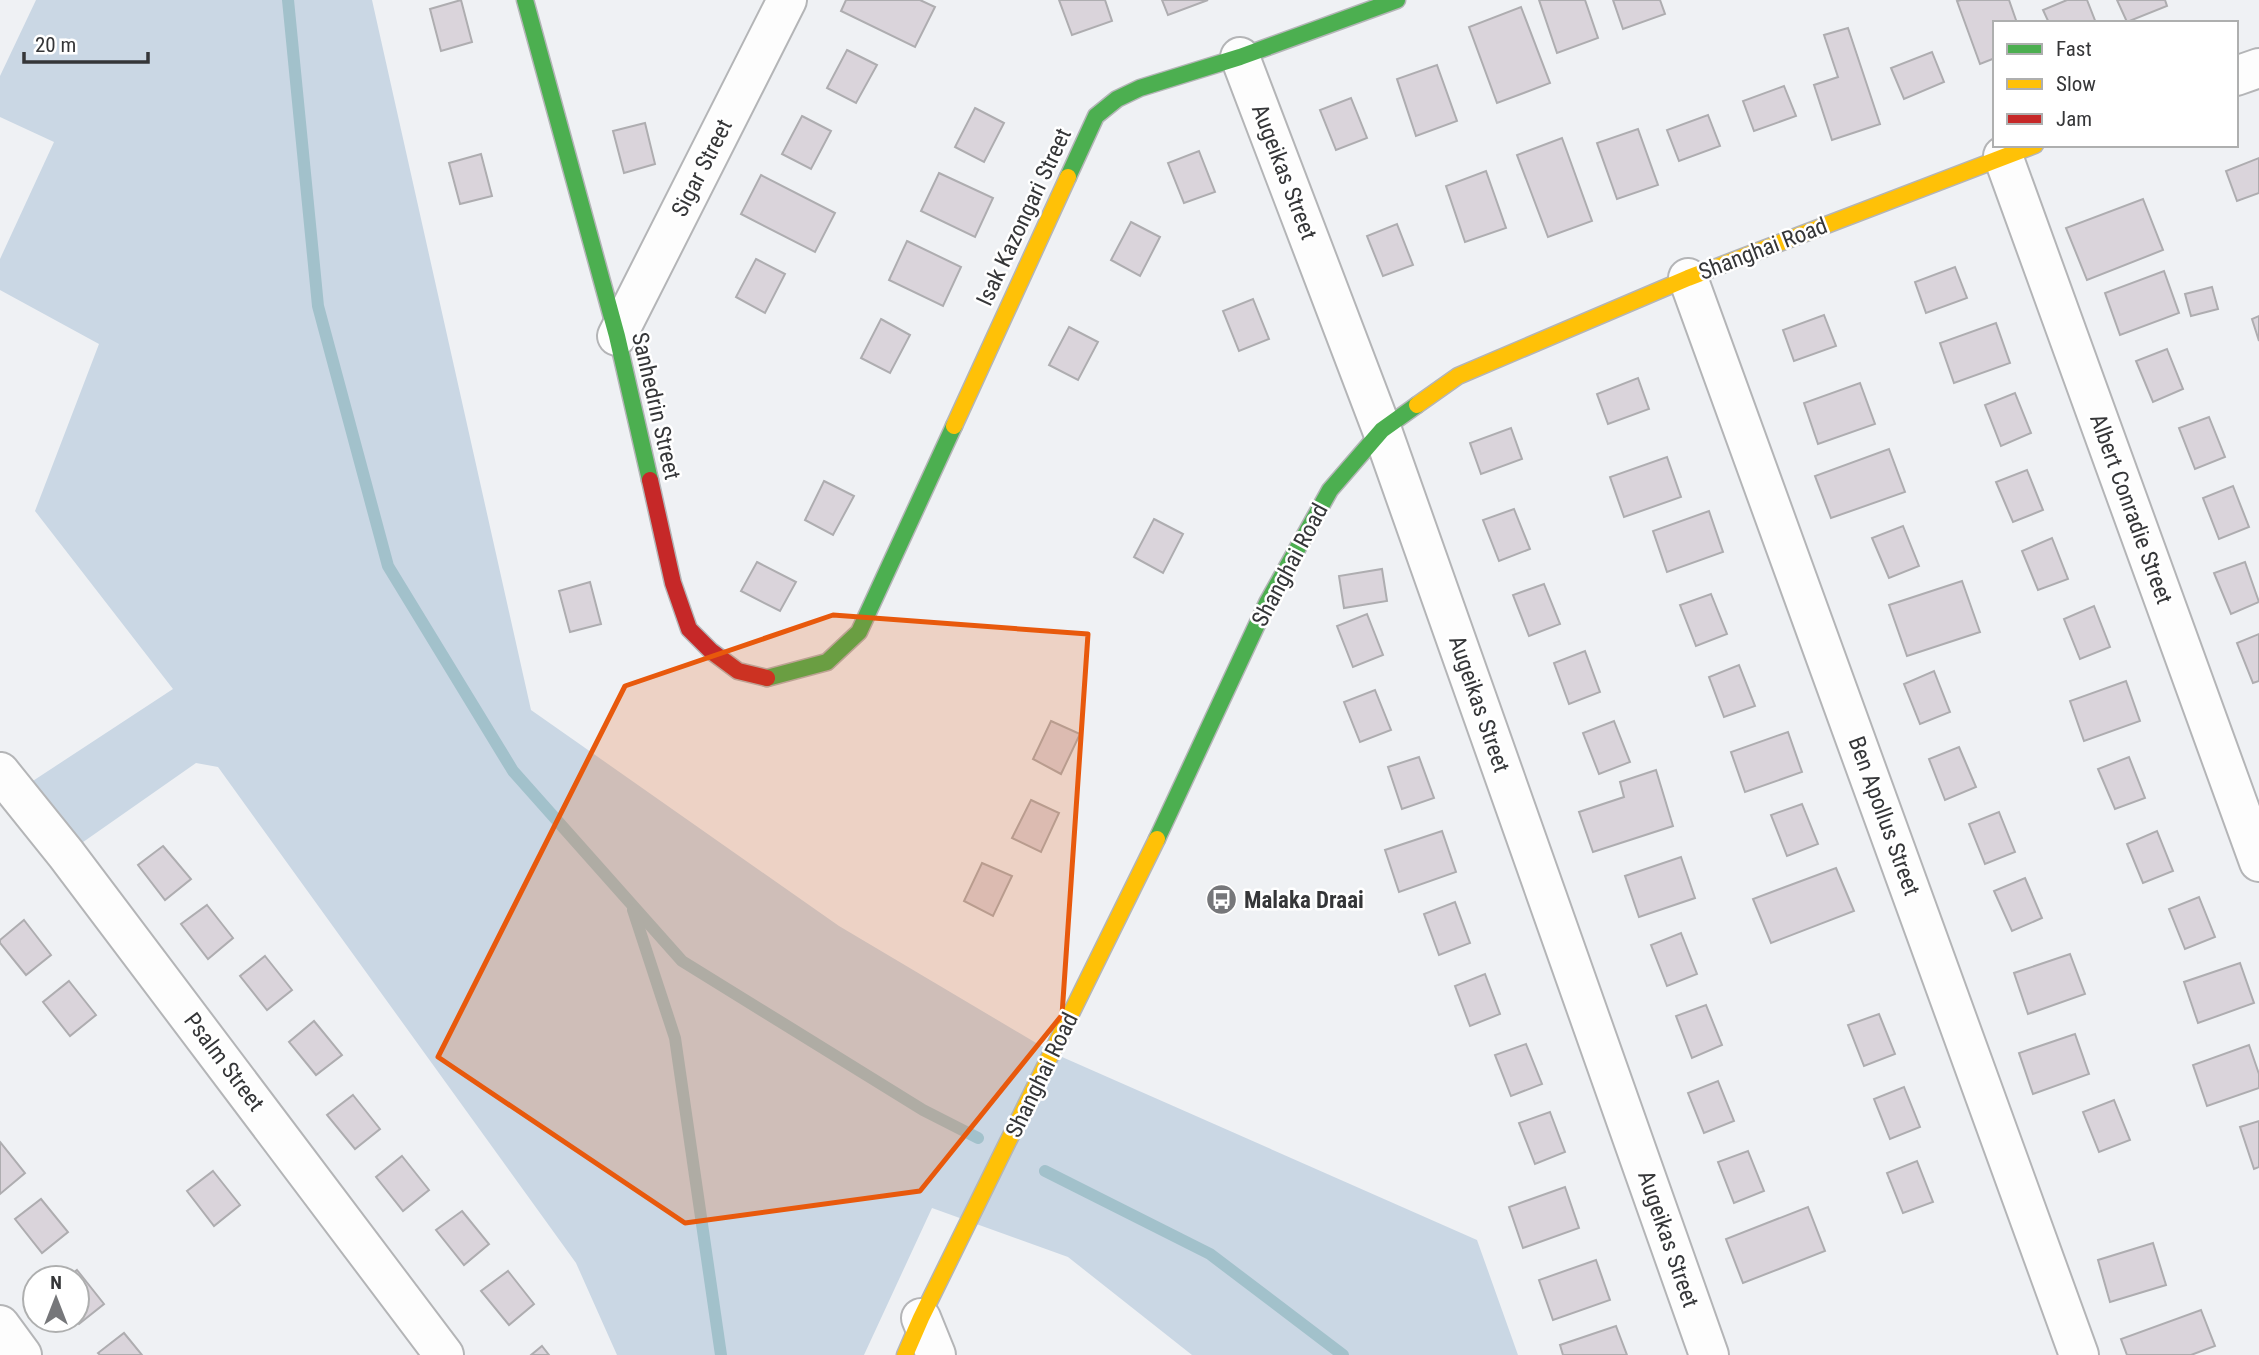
<svg xmlns="http://www.w3.org/2000/svg" width="2259" height="1355" font-family="'Roboto Condensed',sans-serif">
	<style>
		.green { fill: #cad7e4 }
		.lines { fill: none; stroke-linecap: round; stroke-linejoin: round }
		.stream { stroke: #a2c1cb; stroke-width: 12 }
		.building { fill: #dad4db; stroke: #aeadb0; stroke-width: 2 }
		.street-casing { stroke: #b4b5b7; stroke-width: 42 }
		.fast-casing { stroke: #b4b5b7; stroke-width: 19 }
		.slow-casing { stroke: #b4b5b7; stroke-width: 19 }
		.jam-casing { stroke: #b4b5b7; stroke-width: 19 }
		.street { stroke: #fdfdfd; stroke-width: 38 }
		.fast { stroke: #4caf50; stroke-width: 16 }
		.slow { stroke: #ffc107; stroke-width: 16 }
		.jam { stroke: #c62828; stroke-width: 16 }
		.marked { fill: #e8590c; fill-opacity: 0.2; stroke: #e8590c; stroke-width: 5; stroke-linejoin: round }
		.labels { text-anchor: middle; dominant-baseline: central; stroke-width: 5; stroke-linejoin: round; paint-order: stroke }
		.street-label { font-size: 23px; fill: #353638; stroke: #fff }
		.poi-label { font-size: 23px; font-weight: bold; fill: #353638; stroke: #fff; text-anchor: start }
	</style>
	<rect width="100%" height="100%" fill="#eff1f4"/>
	<polygon class="green" points="36,0 372,0 531,710 839,926 1053,1053 1477,1240 1518,1355 1192,1355 1068,1257 932,1208 864,1355 617,1355 576,1263 218,767 196,763 66,854 16,792 173,689 35,511 99,344 0,290 0,259 54,142 0,117 0,76"/>
	<g class="lines">
		<g class="stream">
			<polyline points="288,0 318,306 388,566 513,771 682,961 923,1110 978,1138"/>
			<polyline points="633,910 675,1038 721,1355"/>
			<polyline points="1045,1171 1210,1254 1343,1355"/>
		</g>
	</g>
	<g class="building">
		<polygon points="461,0 472,42 441,51 430,9"/>
		<polygon points="846,0 920,0 935,7 915,47 841,11"/>
		<polygon points="1059,0 1105,0 1112,21 1072,35"/>
		<polygon points="1162,0 1208,0 1168,15"/>
		<polygon points="1539,0 1585,0 1598,38 1557,53"/>
		<polygon points="1613,0 1660,0 1665,14 1623,29"/>
		<polygon points="1961,0 2009,0 2017,23 1995,23 1995,58 1980,64 1957,1"/>
		<polygon points="2067,0 2087,0 2096,23 2049,23 2043,10"/>
		<polygon points="2117,0 2165,0 2167,6 2127,22"/>
		<polygon points="1521,7 1550,83 1497,103 1469,27"/>
		<polygon points="1848,28 1880,124 1832,140 1814,85 1838,77 1824,35"/>
		<polygon points="847,50 877,65 856,103 827,88"/>
		<polygon points="1932,52 1944,82 1904,99 1891,68"/>
		<polygon points="1437,65 1457,121 1416,136 1397,79"/>
		<polygon points="1784,86 1796,116 1754,131 1743,101"/>
		<polygon points="1351,98 1367,138 1336,150 1320,110"/>
		<polygon points="975,108 1004,123 984,162 955,147"/>
		<polygon points="1708,115 1720,146 1679,161 1667,130"/>
		<polygon points="802,116 831,131 811,169 782,154"/>
		<polygon points="645,123 655,164 624,173 613,131"/>
		<polygon points="1638,129 1658,185 1617,199 1597,143"/>
		<polygon points="1562,138 1592,221 1548,237 1517,155"/>
		<polygon points="1199,151 1215,192 1184,203 1168,163"/>
		<polygon points="481,154 492,196 460,204 449,163"/>
		<polygon points="2259,158 2259,193 2237,201 2226,171"/>
		<polygon points="1486,171 1506,228 1465,242 1446,186"/>
		<polygon points="939,173 993,198 975,237 921,211"/>
		<polygon points="761,175 835,213 815,252 741,214"/>
		<polygon points="2143,199 2163,250 2087,280 2066,228"/>
		<polygon points="1131,222 1160,237 1140,276 1111,260"/>
		<polygon points="1397,224 1413,265 1383,276 1367,236"/>
		<polygon points="907,241 961,267 943,306 889,280"/>
		<polygon points="756,259 785,274 765,313 736,297"/>
		<polygon points="1955,267 1967,298 1926,313 1915,282"/>
		<polygon points="2164,271 2179,313 2120,335 2105,293"/>
		<polygon points="2212,287 2218,309 2191,316 2185,294"/>
		<polygon points="1253,299 1269,339 1239,351 1223,311"/>
		<polygon points="1824,315 1836,346 1794,361 1783,330"/>
		<polygon points="2259,316 2259,341 2252,319"/>
		<polygon points="881,319 910,335 890,373 861,358"/>
		<polygon points="1996,323 2010,363 1954,383 1940,343"/>
		<polygon points="1069,327 1098,342 1078,380 1049,365"/>
		<polygon points="2167,349 2183,389 2153,402 2136,361"/>
		<polygon points="1638,378 1649,409 1608,424 1597,394"/>
		<polygon points="1860,383 1875,424 1818,444 1804,403"/>
		<polygon points="2015,393 2031,433 2001,446 1985,405"/>
		<polygon points="2209,417 2225,457 2195,469 2179,428"/>
		<polygon points="1511,428 1522,459 1481,474 1470,443"/>
		<polygon points="1889,449 1905,492 1831,518 1815,476"/>
		<polygon points="1667,457 1681,497 1624,517 1610,477"/>
		<polygon points="2027,470 2043,510 2013,522 1996,482"/>
		<polygon points="824,481 854,496 833,535 805,520"/>
		<polygon points="2233,486 2249,527 2219,539 2203,498"/>
		<polygon points="1514,509 1530,549 1499,561 1483,520"/>
		<polygon points="1709,511 1723,552 1667,572 1653,531"/>
		<polygon points="1154,519 1183,534 1163,573 1134,557"/>
		<polygon points="1903,526 1919,566 1889,578 1872,538"/>
		<polygon points="2052,538 2068,579 2038,590 2022,551"/>
		<polygon points="757,562 796,582 780,611 741,591"/>
		<polygon points="2245,562 2259,602 2231,614 2214,573"/>
		<polygon points="1382,569 1387,601 1344,608 1339,576"/>
		<polygon points="1962,581 1980,632 1907,656 1889,605"/>
		<polygon points="590,582 601,624 570,632 559,591"/>
		<polygon points="1544,584 1560,624 1529,636 1513,595"/>
		<polygon points="1711,594 1727,634 1696,646 1680,605"/>
		<polygon points="2094,606 2110,647 2080,659 2064,619"/>
		<polygon points="1367,614 1383,655 1353,667 1337,626"/>
		<polygon points="2259,634 2259,681 2253,683 2237,643"/>
		<polygon points="1585,651 1600,692 1569,704 1554,663"/>
		<polygon points="1739,665 1755,706 1724,717 1709,677"/>
		<polygon points="1934,671 1950,712 1920,724 1904,684"/>
		<polygon points="2126,681 2140,721 2084,741 2070,701"/>
		<polygon points="1375,690 1391,730 1360,742 1344,702"/>
		<polygon points="1051,721 1080,734 1061,774 1033,759"/>
		<polygon points="1614,721 1630,762 1599,774 1583,733"/>
		<polygon points="1788,732 1802,772 1745,792 1731,752"/>
		<polygon points="1959,747 1976,787 1945,800 1929,759"/>
		<polygon points="1419,757 1434,798 1402,809 1388,767"/>
		<polygon points="2129,757 2145,798 2115,809 2098,769"/>
		<polygon points="1656,770 1673,826 1593,852 1579,812 1624,797 1620,782"/>
		<polygon points="1031,800 1059,813 1041,852 1012,838"/>
		<polygon points="1802,804 1818,844 1787,856 1771,815"/>
		<polygon points="1999,812 2015,852 1985,864 1969,824"/>
		<polygon points="1442,831 1456,872 1399,892 1385,850"/>
		<polygon points="2157,831 2173,871 2143,883 2127,844"/>
		<polygon points="163,846 191,879 165,900 138,865"/>
		<polygon points="1681,857 1695,898 1639,917 1625,876"/>
		<polygon points="982,863 1012,876 993,916 964,901"/>
		<polygon points="1836,868 1854,911 1771,943 1753,899"/>
		<polygon points="2025,878 2042,918 2012,931 1994,891"/>
		<polygon points="2199,897 2215,937 2185,949 2169,909"/>
		<polygon points="1455,902 1470,943 1439,955 1424,914"/>
		<polygon points="207,905 233,938 208,959 181,924"/>
		<polygon points="24,920 51,955 26,975 0,943 0,940"/>
		<polygon points="1681,933 1697,974 1667,986 1651,945"/>
		<polygon points="2070,954 2085,994 2028,1014 2014,973"/>
		<polygon points="265,956 292,990 267,1010 240,976"/>
		<polygon points="2240,963 2254,1003 2198,1023 2184,982"/>
		<polygon points="1485,974 1500,1014 1470,1026 1455,986"/>
		<polygon points="69,981 96,1015 70,1036 43,1002"/>
		<polygon points="1706,1005 1722,1045 1692,1058 1676,1016"/>
		<polygon points="1879,1014 1895,1054 1864,1066 1848,1025"/>
		<polygon points="314,1021 342,1055 316,1075 289,1042"/>
		<polygon points="2075,1034 2089,1074 2033,1094 2019,1053"/>
		<polygon points="1526,1044 1542,1084 1511,1096 1495,1055"/>
		<polygon points="2249,1045 2259,1074 2259,1088 2207,1106 2193,1065"/>
		<polygon points="1718,1081 1734,1121 1704,1133 1688,1093"/>
		<polygon points="1904,1087 1920,1127 1890,1139 1874,1099"/>
		<polygon points="353,1095 380,1129 355,1149 327,1115"/>
		<polygon points="2114,1100 2130,1140 2099,1152 2083,1112"/>
		<polygon points="1550,1112 1565,1152 1535,1164 1519,1123"/>
		<polygon points="2259,1121 2259,1167 2254,1169 2240,1127"/>
		<polygon points="0,1142 25,1173 0,1194"/>
		<polygon points="1748,1151 1764,1191 1734,1203 1718,1162"/>
		<polygon points="402,1156 429,1190 403,1211 376,1177"/>
		<polygon points="1917,1161 1933,1202 1903,1213 1887,1173"/>
		<polygon points="213,1171 240,1205 214,1226 187,1191"/>
		<polygon points="1565,1187 1579,1228 1523,1248 1509,1207"/>
		<polygon points="41,1199 68,1232 42,1253 15,1219"/>
		<polygon points="1808,1207 1825,1251 1743,1283 1726,1239"/>
		<polygon points="462,1211 489,1244 464,1265 436,1230"/>
		<polygon points="2153,1243 2166,1285 2110,1302 2098,1260"/>
		<polygon points="1596,1260 1610,1300 1553,1320 1539,1280"/>
		<polygon points="77,1270 104,1304 79,1324 75,1320 77,1320 77,1278 67,1278"/>
		<polygon points="508,1271 534,1304 509,1325 481,1291"/>
		<polygon points="2201,1310 2215,1346 2191,1355 2127,1355 2121,1339"/>
		<polygon points="1616,1326 1627,1355 1563,1355 1560,1345"/>
		<polygon points="124,1333 142,1355 100,1355 98,1353"/>
		<polygon points="542,1346 549,1355 531,1355"/>
	</g>
	<g class="lines">
		<defs>
			<g id="street">
				<polyline points="1240,57 1382,430 1709,1355"/>
				<polyline points="2236,76 2259,68"/>
				<polyline points="2003,156 2259,862"/>
				<polyline points="1688,278 2079,1355"/>
				<polyline points="617,336 787,0"/>
				<polyline points="0,772 66,854 444,1355"/>
				<polyline points="921,1318 936,1355"/>
				<polyline points="0,1325 22,1355"/>
			</g>
			<g id="fast">
				<polyline points="525,0 617,336 650,480"/>
				<polyline points="1068,177 1096,116 1117,99 1140,88 1240,57 1397,0"/>
				<polyline points="767,678 827,662 859,632 954,426"/>
				<polyline points="1157,839 1267,603 1330,490 1382,430 1417,405"/>
			</g>
			<g id="slow">
				<polyline points="1417,405 1458,376 1688,278 2035,145"/>
				<polyline points="954,426 1068,177"/>
				<polyline points="905,1355 921,1318 1157,839"/>
			</g>
			<polyline id="jam" points="650,480 673,583 689,629 711,651 738,671 767,678"/>
		</defs>
		<use href="#street" class="street-casing"/>
		<use href="#fast" class="fast-casing"/>
		<use href="#slow" class="slow-casing"/>
		<use href="#jam" class="jam-casing"/>
		<use href="#street" class="street"/>
		<use href="#fast" class="fast"/>
		<use href="#slow" class="slow"/>
		<use href="#jam" class="jam"/>
	</g>
	<path class="marked" d="M 833,615 L 1088,634 L 1062,1015 L 920,1191 L 685,1223 L 438,1057 L 625,686 Z"/>
	<defs>
		<symbol id="bus-disc" viewBox="-11 -11 22 22"><circle r="9.5" fill="#76777a" stroke="#fff"/><path d="M-5-6H5V4H4V6H2V4H-2V6H-4V4H-5ZM-3.5-4V0h7V-4ZM-3.5 1.2v1.5H-2V1.2ZM2 1.2v1.5H3.5V1.2Z" fill="#fff"/></symbol>
	</defs>
	<g fill-rule="evenodd">
		<use href="#bus-disc" x="1204" y="882" width="35" height="35"/>
	</g>
	<g class="labels">
		<g class="street-label">
			<text transform="translate(702 168) rotate(-63)">Sigar Street</text>
			<text transform="translate(1284 172) rotate(69)">Augeikas Street</text>
			<text transform="translate(1024 217) rotate(-65)">Isak Kazongari Street</text>
			<text transform="translate(1763 249) rotate(-21)">Shanghai Road</text>
			<text transform="translate(656 406) rotate(77)">Sanhedrin Street</text>
			<text transform="translate(2131 509) rotate(70)">Albert Conradie Street</text>
			<text transform="translate(1290 565) rotate(-62)">Shanghai Road</text>
			<text transform="translate(1479 704) rotate(71)">Augeikas Street</text>
			<text transform="translate(1884 816) rotate(70)">Ben Apollus Street</text>
			<text transform="translate(224 1062) rotate(53)">Psalm Street</text>
			<text transform="translate(1042 1075) rotate(-64)">Shanghai Road</text>
			<text transform="translate(1668 1239) rotate(71)">Augeikas Street</text>
		</g>
		<g class="poi-label">
			<text x="1244" y="900">Malaka Draai</text>
		</g>
	</g>
	<rect x="1993" y="21" width="245" height="126" fill="#ffffff" stroke="#aeafaf" stroke-width="2"/>
	<rect x="2007" y="44" width="35" height="10" fill="#4caf50" stroke="#aeafaf" stroke-width="2"/>
	<text x="2056" y="56" font-size="21" fill="#353638">Fast</text>
	<rect x="2007" y="79" width="35" height="10" fill="#ffc107" stroke="#aeafaf" stroke-width="2"/>
	<text x="2056" y="91" font-size="21" fill="#353638">Slow</text>
	<rect x="2007" y="114" width="35" height="10" fill="#c62828" stroke="#aeafaf" stroke-width="2"/>
	<text x="2056" y="126" font-size="21" fill="#353638">Jam</text>
	<g transform="translate(56 1299)"><circle r="33" fill="#ffffff" stroke="#aeafaf" stroke-width="2"/>
	<path d="M0-5L12 26L0 18L-12 26Z" fill="#76777a"/>
	<text y="-10" font-size="19" font-weight="bold" text-anchor="middle" fill="#353638">N</text>
	</g>
	<path d="M24 52v10h124v-10" fill="none" stroke="#353638" stroke-width="3.5"/>
	<text x="35" y="52" font-size="21" fill="#353638" stroke="#ffffff" stroke-width="5" paint-order="stroke">20 m</text>
</svg>
